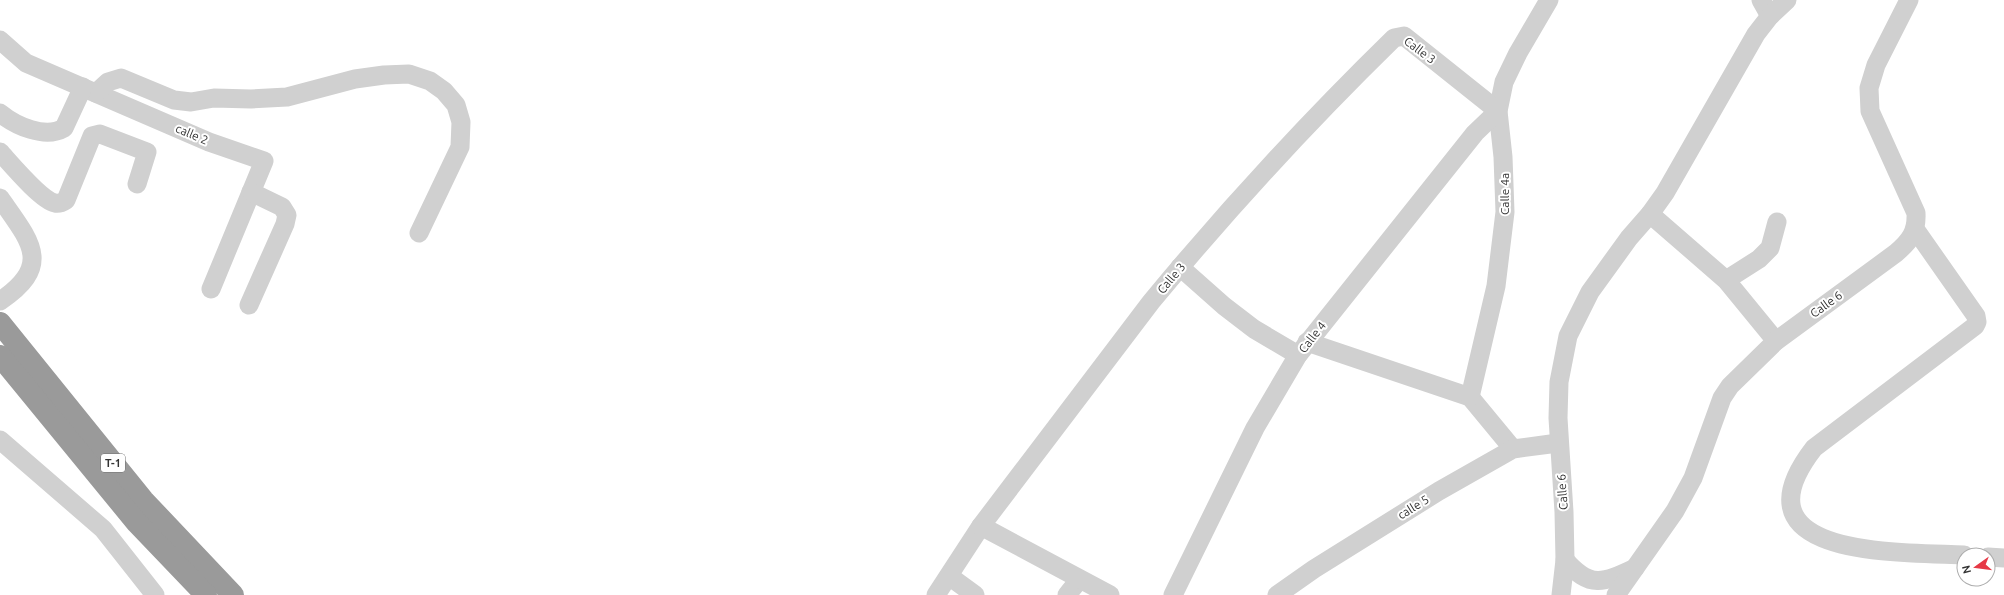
<svg xmlns="http://www.w3.org/2000/svg" width="2004" height="595" font-family="Ubuntu,sans-serif">
	<style>
		.lines { fill: none; stroke-linecap: round; stroke-linejoin: round }
		.minor { stroke: #d0d0d0; stroke-width: 19 }
		.highway { stroke: #9a9a9a; stroke-width: 22 }
		.labels { text-anchor: middle; dominant-baseline: central; stroke-width: 4; stroke-linejoin: round; paint-order: stroke }
		.shield { fill: #fff; stroke: #707070; stroke-width: 1 }
		.shield-label { font-size: 11px; font-weight: bold; fill: #333 }
		.street-label { font-size: 12px; fill: #333; stroke: #fff }
	</style>
	<rect width="100%" height="100%" fill="#fff"/>
	<g class="lines">
		<g class="minor">
			<polyline points="1761,0 1770,16"/>
			<polyline points="0,40 26,63 209,142 264,161 211,289"/>
			<polyline points="96,93 108,82 121,78 174,100 191,102 214,98 251,99 287,97 355,79 384,75 409,74 430,81 444,91 456,105 461,122 460,147 419,233"/>
			<path d="M 0,113 C 16,126 45,139 64,128 L 83,87"/>
			<path d="M 0,152 C 11,164 41,200 55,203 C 59,204 63,202 66,200 L 92,136 L 100,134 L 147,152 L 137,184"/>
			<path d="M 0,198 C 30,241 54,265 0,301"/>
			<polyline points="1650,214 1726,280 1776,341"/>
			<path d="M 1915,229 L 1976,316 L 1977,322 L 1975,326 L 1814,448 C 1729,558 1899,552 1964,555"/>
			<polyline points="1180,267 1224,306 1254,329 1298,355"/>
			<polyline points="1726,280 1759,259 1770,248 1777,222"/>
			<polyline points="249,305 285,224 287,215 282,207 251,192"/>
			<polyline points="1307,342 1470,397 1513,449"/>
			<polyline points="1470,397 1496,286 1505,212 1503,157 1498,111 1504,82 1518,53 1549,0"/>
			<polyline points="0,440 103,529 155,595"/>
			<polyline points="1988,557 2004,558"/>
			<path d="M 1565,560 C 1590,589 1603,583 1635,568"/>
			<polyline points="949,576 975,595"/>
			<polyline points="936,595 981,526"/>
			<polyline points="1067,595 1079,580"/>
			<path d="M 1110,595 L 981,526 L 1151,302 C 1227,210 1308,122 1394,38 L 1404,36 L 1498,111 L 1475,133 L 1298,355 L 1255,428 L 1173,595"/>
			<polyline points="1277,595 1314,569 1439,491 1513,449 1558,443"/>
			<polyline points="1561,595 1565,560 1564,512 1558,418 1559,382 1568,336 1590,292 1629,238 1650,214 1665,193 1756,34 1770,16 1787,0"/>
			<path d="M 1616,595 L 1675,511 L 1693,478 L 1722,398 L 1730,386 L 1776,341 L 1896,253 C 1910,241 1917,232 1916,213 L 1870,111 L 1869,88 L 1876,65 L 1909,0"/>
		</g>
		<g class="highway">
			<polyline points="0,323 143,500 233,595"/>
			<polyline points="0,356 137,523 206,595"/>
		</g>
	</g>
	<g class="labels">
		<rect class="shield" x="101" y="454" width="24" height="18" rx="3"/>
		<g class="shield-label">
			<text x="113" y="463">T-1</text>
		</g>
		<g class="street-label">
			<text transform="translate(1420 50) rotate(37)">Calle 3</text>
			<text transform="translate(192 134) rotate(23)">calle 2</text>
			<text transform="translate(1504 194) rotate(-90)">Calle 4a</text>
			<text transform="translate(1171 278) rotate(-50)">Calle 3</text>
			<text transform="translate(1826 304) rotate(-36)">Calle 6</text>
			<text transform="translate(1312 337) rotate(-52)">Calle 4</text>
			<text transform="translate(1562 492) rotate(-94)">Calle 6</text>
			<text transform="translate(1413 507) rotate(-32)">calle 5</text>
		</g>
	</g>
	<g transform="translate(1976 567) rotate(256)"><circle r="19" fill="#ffffff" stroke="#adadad"/>
	<path d="M0-3L7 15L0 10L-7 15Z" fill="#e63946"/>
	<text y="-6" font-size="11" font-weight="bold" text-anchor="middle" fill="#333333">N</text>
	</g>
</svg>
